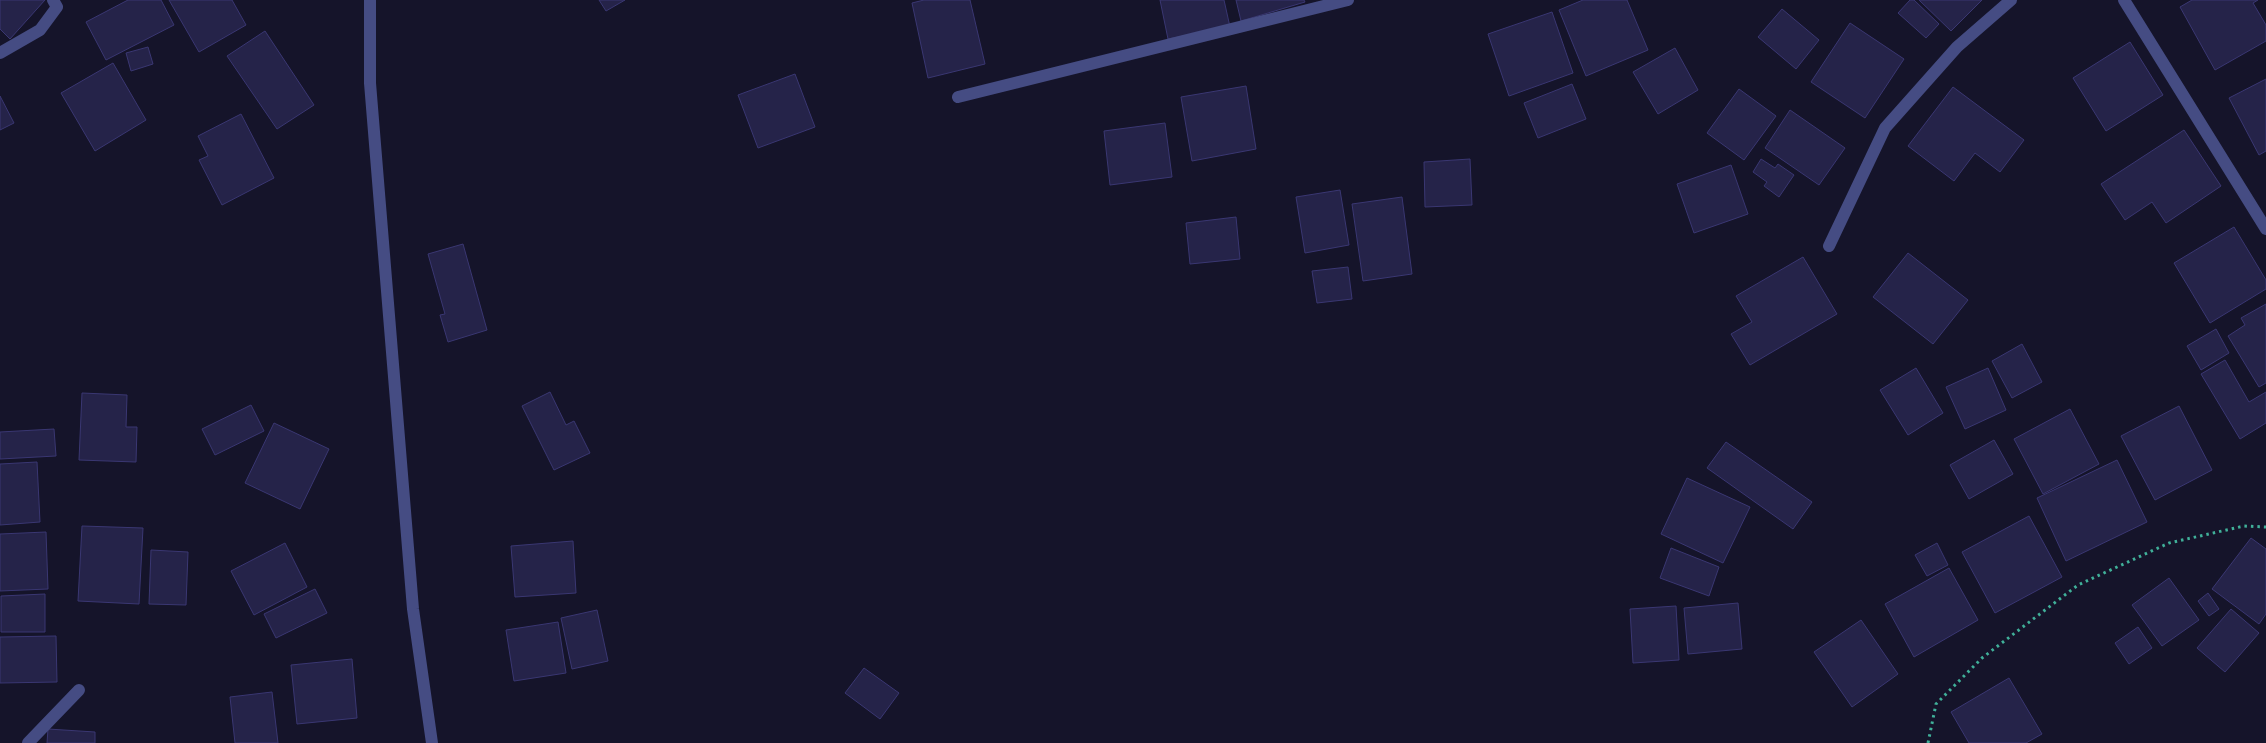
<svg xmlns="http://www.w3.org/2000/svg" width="2266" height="743" font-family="'Sofia Sans Condensed',sans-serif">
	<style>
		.building { fill: #252349; stroke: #3a3772 }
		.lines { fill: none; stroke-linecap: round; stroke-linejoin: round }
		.path { stroke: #40b099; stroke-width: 3; stroke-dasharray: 2.5 4; stroke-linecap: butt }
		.minor { stroke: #454c83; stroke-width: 12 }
	</style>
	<rect width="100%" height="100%" fill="#15142a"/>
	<g class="building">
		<polygon points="0,0 45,0 10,39 0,29"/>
		<polygon points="128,0 161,0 174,25 106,60 86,22"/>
		<polygon points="169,0 232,0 246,25 199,52"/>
		<polygon points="599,0 625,0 606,11"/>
		<polygon points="924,0 970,0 985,64 928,78 912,3"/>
		<polygon points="1160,0 1224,0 1230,27 1168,39"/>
		<polygon points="1236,0 1304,0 1305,2 1241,21"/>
		<polygon points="1583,0 1627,0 1648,50 1586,76 1559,10"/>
		<polygon points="1910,0 1914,0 1939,24 1926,38 1898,13"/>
		<polygon points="1919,0 1982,0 1951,31"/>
		<polygon points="2192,0 2258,0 2253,3 2266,25 2266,41 2215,70 2180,7"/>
		<polygon points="1782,9 1819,40 1796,69 1758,37"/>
		<polygon points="1552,12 1573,73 1509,96 1488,34"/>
		<polygon points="1850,23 1904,59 1865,118 1811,82"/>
		<polygon points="265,31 314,105 277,129 227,56"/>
		<polygon points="2130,42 2163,95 2106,131 2073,78"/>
		<polygon points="148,47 153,64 131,71 126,53"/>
		<polygon points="1675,48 1698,90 1658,114 1633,72"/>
		<polygon points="113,63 146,120 95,151 61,93"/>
		<polygon points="795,74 815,127 758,148 738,95"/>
		<polygon points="2266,79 2266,151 2259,155 2229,98"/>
		<polygon points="1572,84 1586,119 1538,138 1524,103"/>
		<polygon points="1246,86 1256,149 1192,161 1181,97"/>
		<polygon points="1953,87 2024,140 2000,172 1975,153 1954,181 1908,146"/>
		<polygon points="1739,89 1776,116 1744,160 1707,133"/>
		<polygon points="0,96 14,123 0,130"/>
		<polygon points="1790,110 1845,148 1819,185 1765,148"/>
		<polygon points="241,114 274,178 222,205 199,160 208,156 198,136"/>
		<polygon points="1165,123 1172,177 1110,185 1104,131"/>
		<polygon points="2184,130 2221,186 2166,223 2152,202 2125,220 2101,184"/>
		<polygon points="1470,159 1472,205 1425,207 1424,162"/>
		<polygon points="1761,159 1775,168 1778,164 1794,175 1779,197 1764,186 1767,182 1753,172"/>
		<polygon points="1731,165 1748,214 1694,233 1677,184"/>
		<polygon points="1340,190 1349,245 1305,253 1296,197"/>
		<polygon points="1402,197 1412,274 1363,281 1352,204"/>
		<polygon points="1236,217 1240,259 1190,264 1186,223"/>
		<polygon points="2234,227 2266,280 2266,289 2210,323 2174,263"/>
		<polygon points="463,244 487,330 448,342 440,315 445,314 428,254"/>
		<polygon points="1908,253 1968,300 1933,344 1873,297"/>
		<polygon points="1803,257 1837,314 1750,365 1731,334 1752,322 1736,296"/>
		<polygon points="1348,267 1352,299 1317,303 1312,271"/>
		<polygon points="2266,304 2266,383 2259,387 2228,336 2245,325 2241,318"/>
		<polygon points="2216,329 2229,353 2201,370 2187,346"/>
		<polygon points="2022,344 2042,382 2012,398 1992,361"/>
		<polygon points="2225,360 2249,402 2266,392 2266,423 2240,439 2201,374"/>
		<polygon points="1916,368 1943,413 1908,435 1880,390"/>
		<polygon points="1988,368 2006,410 1965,429 1946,387"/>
		<polygon points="550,392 566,425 574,421 590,453 554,470 522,406"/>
		<polygon points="82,393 127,395 126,427 137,427 136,462 79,460"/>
		<polygon points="251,405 264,431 215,455 202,429"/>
		<polygon points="2179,406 2212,470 2155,500 2121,436"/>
		<polygon points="2070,409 2099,464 2043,494 2014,439"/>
		<polygon points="274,423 329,449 300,509 245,483"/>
		<polygon points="54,429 56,456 0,459 0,432"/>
		<polygon points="1994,440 2013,474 1969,499 1950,465"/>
		<polygon points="1726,442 1812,502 1793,529 1707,468"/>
		<polygon points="2117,460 2147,522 2066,561 2037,498"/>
		<polygon points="37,462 40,522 0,525 0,464"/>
		<polygon points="1687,478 1750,507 1723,563 1661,534"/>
		<polygon points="2029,516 2062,577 1995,613 1962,552"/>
		<polygon points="82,526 143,528 139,604 78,601"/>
		<polygon points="46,532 48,589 0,591 0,534"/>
		<polygon points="2251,538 2266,549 2266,614 2259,624 2212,589"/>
		<polygon points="573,541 576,593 515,597 511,546"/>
		<polygon points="285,543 307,587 254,615 231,571"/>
		<polygon points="1937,543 1948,565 1927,576 1915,555"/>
		<polygon points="1671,548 1719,567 1709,596 1660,578"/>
		<polygon points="151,550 188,552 186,605 149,604"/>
		<polygon points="1949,568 1978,620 1914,657 1885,604"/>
		<polygon points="2169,578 2199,620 2162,646 2132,605"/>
		<polygon points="315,589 327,613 276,638 264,614"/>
		<polygon points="2208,593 2219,609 2209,616 2198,601"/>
		<polygon points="45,594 45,632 1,632 1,596"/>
		<polygon points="1738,603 1742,649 1688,654 1684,608"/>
		<polygon points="1676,606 1679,660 1633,663 1630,609"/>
		<polygon points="2231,609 2259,633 2225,672 2197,648"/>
		<polygon points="597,610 608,661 572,669 561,618"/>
		<polygon points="1861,620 1898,674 1852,707 1814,652"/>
		<polygon points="558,622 566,673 514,681 506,630"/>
		<polygon points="2138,627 2152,648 2129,664 2115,643"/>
		<polygon points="56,636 57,682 0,683 0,637"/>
		<polygon points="352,659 357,718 297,724 291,665"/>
		<polygon points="864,668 899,693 880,719 845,693"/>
		<polygon points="2009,678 2042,734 2026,743 1969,743 1951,712"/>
		<polygon points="272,692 278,743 235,743 230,697"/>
		<polygon points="48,729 95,732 95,743 47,743"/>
	</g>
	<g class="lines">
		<polyline class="path" points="1928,743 1936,704 1982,658 2078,585 2169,543 2244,526 2266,527"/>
		<g class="minor">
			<polyline points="370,0 370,83 413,609 432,743"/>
			<polyline points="2124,0 2266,229"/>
			<polyline points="0,53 40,30 57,7 53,0"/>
			<polyline points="958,97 1348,0"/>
			<polyline points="1829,246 1885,128 1957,47 2011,0"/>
			<polyline points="28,743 79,690"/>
		</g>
	</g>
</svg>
